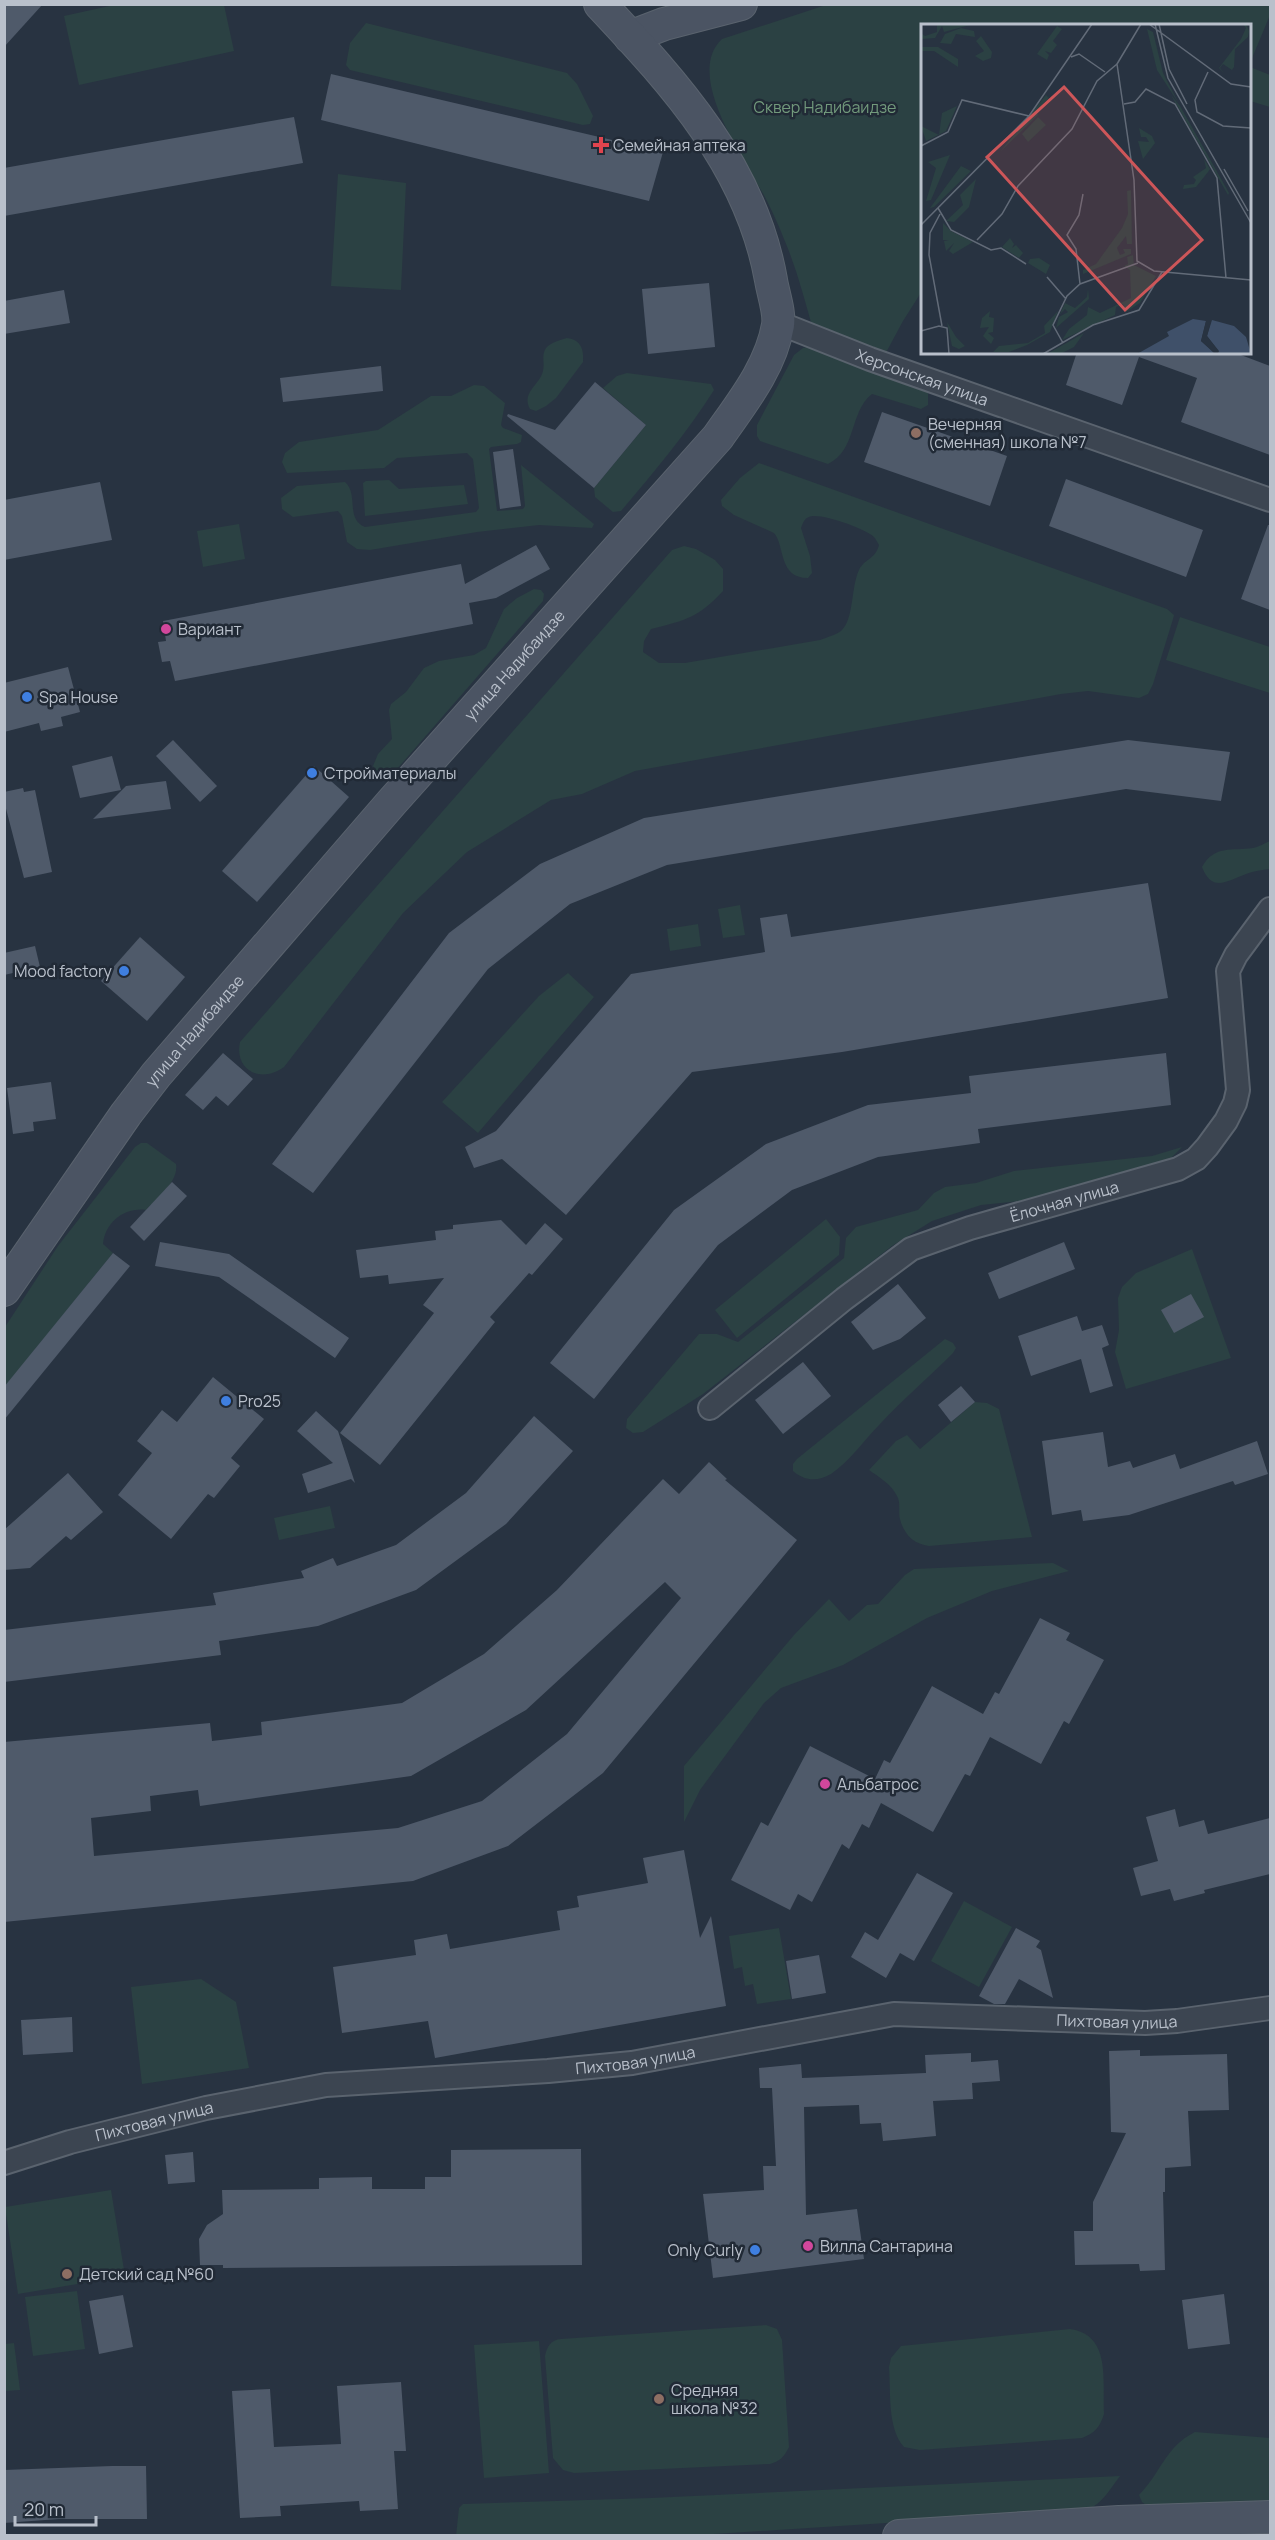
<svg xmlns="http://www.w3.org/2000/svg" width="1275" height="2540" font-family="Manrope,sans-serif">
	<style>
		.green { fill: #2b4143 }
		.building { fill: #4f5a6a; fill-rule: evenodd }
		.lines { fill: none; stroke-linecap: round; stroke-linejoin: round }
		.street-casing { stroke: #5a636e; stroke-width: 26 }
		.secondary-casing { stroke: #5a636e; stroke-width: 34 }
		.street { stroke: #3c4551; stroke-width: 22 }
		.secondary { stroke: #4b5463; stroke-width: 32 }
		.health-dot { fill: #e0444e; stroke: #212a36; stroke-width: 2 }
		.education-dot { fill: #8d6e63; stroke: #212a36; stroke-width: 2 }
		.hotel-dot { fill: #d1479c; stroke: #212a36; stroke-width: 2 }
		.shop-dot { fill: #3f7fe0; stroke: #212a36; stroke-width: 2 }
		.labels { text-anchor: middle; dominant-baseline: central; stroke-width: 5; stroke-linejoin: round; paint-order: stroke }
		.park-label { font-size: 16px; fill: #729a7c; stroke: #212a36 }
		.poi-label { font-size: 16px; fill: #b9c0cb; stroke: #212a36; text-anchor: start }
		.street-label { font-size: 16px; fill: #b9c0cb; stroke: #212a36 }
		.inset-road { fill: none; stroke: #626b78; stroke-width: 1.5 }
		.view { fill: #cd5659; fill-opacity: 0.15; stroke: #cd5659; stroke-width: 3 }
		.inset-edge { fill: none; stroke: #b9c0cb; stroke-width: 3 }
	</style>
	<rect width="100%" height="100%" fill="#283341"/>
	<g class="green">
		<polygon points="114,5 224,5 234,51 79,85 64,16"/>
		<path d="M 826,5 L 1270,5 L 1270,15 L 1250,63 L 1250,26 L 922,26 L 922,291 L 903,321 L 882,360 L 812,326 C 804,297 796,267 784,239 C 779,226 773,213 767,201 C 749,165 682,76 722,39 Z"/>
		<polygon points="366,23 567,73 577,84 593,116 590,124 583,125 350,70 346,65 350,43"/>
		<polygon points="1250,67 1270,75 1270,107 1250,101"/>
		<polygon points="338,174 406,183 401,290 331,286"/>
		<path d="M 567,338 C 581,340 584,349 583,362 L 556,398 L 546,406 L 536,411 L 530,409 C 521,392 540,385 543,371 C 545,363 541,355 546,348 C 551,342 561,340 567,338 Z"/>
		<path d="M 820,344 L 928,390 L 928,405 L 921,409 L 872,394 C 849,412 857,450 828,464 L 760,441 L 757,436 L 757,425 L 794,355 L 803,348 Z"/>
		<path d="M 627,373 L 711,384 L 714,390 C 687,433 654,472 621,511 L 613,512 L 595,497 L 594,488 L 646,425 L 603,388 L 617,376 Z"/>
		<path d="M 474,385 L 484,386 L 505,403 L 501,425 L 503,428 L 522,435 L 521,442 L 517,444 L 491,447 L 489,449 L 497,511 L 523,509 L 525,506 L 521,465 L 594,524 L 592,528 L 539,525 L 477,532 L 370,550 L 357,549 L 347,542 L 342,516 L 338,511 L 293,517 L 282,509 L 281,498 L 297,486 L 345,482 C 359,494 345,519 365,527 L 476,512 L 479,508 L 473,459 L 467,453 L 397,458 L 384,468 L 287,473 L 282,462 L 285,453 L 299,442 L 378,430 L 431,396 L 451,396 Z"/>
		<path d="M 759,463 L 1167,609 L 1174,615 L 1173,619 L 1153,684 L 1148,694 L 1139,698 L 1088,691 L 1061,694 L 635,771 L 582,794 L 551,800 L 467,852 L 403,913 L 284,1067 C 261,1084 234,1070 240,1042 L 672,550 L 684,546 L 696,549 L 715,560 L 723,569 L 723,591 C 698,618 686,620 651,629 L 644,641 L 643,652 L 659,663 L 685,663 L 820,640 C 827,637 837,635 842,630 C 854,618 851,587 859,570 C 864,559 875,560 879,545 C 877,542 876,539 874,537 C 866,529 819,512 809,517 C 804,519 803,523 801,528 L 810,556 L 812,573 L 808,578 C 778,578 785,545 774,533 L 734,515 L 722,506 L 721,500 L 740,478 Z"/>
		<polygon points="389,480 399,489 464,485 468,504 365,516 363,483 366,481"/>
		<polygon points="239,524 245,559 203,567 197,531"/>
		<polygon points="534,589 541,590 544,594 543,601 397,769 385,777 380,776 373,766 378,754 392,739 389,710 391,704 406,692 424,668 439,661 474,655 486,648 504,609 517,598"/>
		<polygon points="1180,617 1270,647 1270,693 1166,660"/>
		<path d="M 1270,841 L 1270,869 C 1262,870 1254,871 1246,874 C 1227,881 1212,893 1202,867 C 1214,845 1232,851 1253,848 C 1259,847 1265,843 1270,841 Z"/>
		<polygon points="740,905 745,935 723,938 718,909"/>
		<polygon points="698,924 701,946 670,951 667,929"/>
		<polygon points="568,973 594,997 478,1133 442,1102 539,996"/>
		<path d="M 141,1143 L 147,1143 L 176,1164 C 179,1182 157,1198 146,1210 C 125,1207 105,1222 103,1244 L 113,1253 L 5,1387 L 5,1327 L 58,1246 L 135,1147 Z"/>
		<polygon points="1182,1147 1170,1159 1153,1166 1030,1200 981,1205 932,1221 892,1246 847,1281 703,1394 643,1432 633,1433 626,1428 627,1419 699,1334 717,1334 738,1342 844,1258 846,1238 856,1227 918,1210 934,1193 945,1187 976,1183 1014,1171 1152,1156"/>
		<polygon points="826,1219 840,1237 839,1255 737,1338 715,1310"/>
		<polygon points="1192,1249 1231,1358 1126,1389 1115,1352 1119,1330 1118,1298 1122,1287 1136,1273"/>
		<path d="M 945,1339 L 953,1343 L 956,1348 L 953,1353 C 929,1377 903,1399 880,1424 C 864,1440 850,1461 831,1474 C 817,1482 805,1481 793,1471 L 793,1464 L 797,1459 Z"/>
		<path d="M 975,1402 L 987,1403 L 999,1409 L 1032,1537 L 929,1546 C 914,1544 904,1535 900,1519 C 898,1512 901,1502 897,1496 C 891,1484 879,1477 869,1470 L 896,1441 L 907,1435 L 920,1449 Z"/>
		<polygon points="330,1506 335,1528 279,1540 274,1518"/>
		<polygon points="1053,1563 1069,1571 992,1591 927,1618 843,1665 781,1688 764,1703 700,1790 684,1822 684,1766 794,1635 829,1599 849,1621 867,1605 878,1604 905,1575 914,1569"/>
		<polygon points="964,1901 1012,1927 979,1987 931,1961"/>
		<polygon points="779,1928 791,1999 757,2004 753,1984 745,1986 742,1967 734,1969 729,1936"/>
		<polygon points="201,1979 236,2002 249,2068 142,2084 131,1987"/>
		<polygon points="111,2190 125,2276 18,2294 5,2207"/>
		<polygon points="77,2291 85,2349 33,2356 25,2297"/>
		<path d="M 766,2325 L 777,2329 L 782,2340 L 789,2447 C 784,2457 780,2461 770,2464 L 574,2473 L 563,2470 L 553,2458 L 545,2356 C 547,2346 551,2340 561,2339 Z"/>
		<path d="M 1070,2329 C 1112,2335 1102,2382 1104,2414 C 1100,2427 1095,2433 1082,2438 L 920,2450 L 904,2447 C 887,2428 891,2392 889,2367 L 891,2358 L 901,2346 Z"/>
		<polygon points="539,2341 549,2473 484,2478 474,2345"/>
		<polygon points="14,2343 20,2390 5,2391 5,2344"/>
		<path d="M 1195,2432 L 1270,2438 L 1270,2509 L 1153,2510 L 1142,2502 L 1139,2495 C 1161,2473 1165,2447 1195,2432 Z"/>
		<path d="M 1120,2476 C 1110,2489 1102,2504 1087,2510 L 699,2535 L 456,2536 L 459,2508 L 463,2504 L 651,2498 Z"/>
	</g>
	<g class="building">
		<polygon points="4,4 43,4 4,47"/>
		<polygon points="331,74 663,152 649,201 321,120"/>
		<polygon points="294,117 303,163 4,216 4,168"/>
		<polygon points="709,283 715,347 648,354 642,289"/>
		<polygon points="64,290 70,323 4,334 4,301"/>
		<polygon points="1077,352 1233,352 1270,366 1270,455 1181,422 1197,378 1139,357 1122,405 1066,385"/>
		<polygon points="381,366 383,391 283,402 280,378"/>
		<polygon points="595,382 646,425 594,488 507,416 508,414 555,430"/>
		<polygon points="882,412 1007,456 990,506 864,462"/>
		<polygon points="513,449 521,506 500,509 493,452"/>
		<polygon points="1066,479 1203,530 1186,577 1049,526"/>
		<polygon points="100,482 112,540 4,560 4,500"/>
		<polygon points="1268,525 1270,525 1270,610 1241,599"/>
		<polygon points="536,545 550,569 496,598 469,603 473,624 175,681 170,661 162,662 158,642 166,641 163,621 461,564 465,584"/>
		<polygon points="68,667 80,712 61,717 63,726 41,731 39,723 4,732 4,683"/>
		<polygon points="173,740 217,786 200,802 156,756"/>
		<polygon points="1128,740 1230,752 1221,801 1126,789 667,865 570,904 488,969 313,1193 272,1164 449,933 540,864 644,818"/>
		<polygon points="112,756 121,790 80,798 72,766"/>
		<polygon points="314,766 349,797 257,902 222,871"/>
		<polygon points="166,781 171,809 93,819 126,786"/>
		<polygon points="23,788 24,792 35,790 52,872 24,878 4,801 4,792"/>
		<polygon points="1148,883 1168,998 842,1052 692,1072 566,1215 502,1159 474,1168 465,1147 496,1131 631,974 765,952 760,918 787,914 791,937"/>
		<polygon points="140,937 185,977 147,1021 101,981"/>
		<polygon points="35,946 40,967 4,975 4,953"/>
		<polygon points="223,1053 253,1079 228,1106 216,1096 203,1110 185,1095"/>
		<polygon points="1166,1053 1171,1105 978,1129 980,1143 878,1157 792,1190 718,1245 594,1399 550,1363 674,1210 766,1144 868,1105 971,1093 969,1076"/>
		<polygon points="51,1082 56,1119 33,1122 34,1131 13,1134 7,1088"/>
		<polygon points="172,1182 187,1196 144,1241 130,1227"/>
		<polygon points="501,1220 526,1245 545,1223 563,1239 532,1275 529,1273 490,1317 495,1322 380,1465 340,1433 434,1313 423,1305 444,1278 389,1284 388,1275 360,1278 356,1250 436,1240 435,1231 453,1229 453,1225"/>
		<polygon points="160,1242 229,1254 349,1338 335,1358 219,1277 155,1266"/>
		<polygon points="1064,1242 1075,1269 999,1299 988,1273"/>
		<polygon points="113,1253 130,1266 4,1420 4,1387"/>
		<polygon points="898,1284 926,1318 900,1339 873,1350 851,1322"/>
		<polygon points="1191,1294 1204,1317 1174,1333 1161,1310"/>
		<polygon points="1077,1316 1082,1331 1102,1325 1109,1345 1102,1348 1113,1386 1090,1393 1081,1359 1031,1376 1018,1336"/>
		<polygon points="803,1362 831,1396 783,1434 755,1400"/>
		<polygon points="213,1377 264,1419 231,1458 240,1466 214,1498 208,1494 171,1539 118,1495 152,1453 137,1441 162,1410 177,1422"/>
		<polygon points="961,1386 975,1402 951,1422 938,1405"/>
		<polygon points="316,1411 338,1431 355,1483 351,1479 308,1493 302,1474 333,1463 297,1431"/>
		<polygon points="534,1416 573,1451 506,1524 416,1590 318,1626 219,1641 221,1655 4,1682 4,1630 216,1605 213,1593 304,1578 301,1571 333,1558 337,1566 396,1545 466,1493"/>
		<polygon points="1103,1432 1108,1467 1130,1461 1133,1468 1175,1454 1180,1469 1257,1441 1268,1474 1235,1485 1233,1481 1129,1515 1083,1521 1081,1510 1052,1515 1042,1441"/>
		<path d="M 709,1462 L 727,1479 L 725,1480 L 797,1540 L 603,1773 L 508,1846 L 413,1881 L 4,1922 L 4,1742 L 210,1723 L 212,1741 L 262,1735 L 261,1722 L 402,1703 L 484,1654 L 557,1590 L 663,1479 L 679,1494 ZM 665,1582 L 681,1598 L 567,1734 L 482,1801 L 398,1828 L 94,1856 L 91,1818 L 151,1811 L 150,1796 L 198,1790 L 200,1806 L 411,1776 L 526,1710 Z"/>
		<polygon points="68,1473 103,1512 71,1540 66,1536 30,1568 4,1570 4,1530"/>
		<polygon points="1040,1618 1070,1633 1066,1640 1104,1660 1069,1724 1064,1721 1041,1764 990,1737 970,1776 965,1774 933,1832 881,1803 869,1828 862,1824 849,1849 842,1844 812,1902 798,1894 790,1910 731,1880 761,1822 768,1826 810,1746 875,1779 884,1760 890,1763 932,1686 983,1714 995,1692 999,1694"/>
		<polygon points="1175,1809 1179,1827 1204,1820 1208,1834 1270,1818 1270,1874 1204,1890 1205,1893 1174,1901 1170,1889 1141,1896 1133,1868 1158,1861 1146,1817"/>
		<polygon points="684,1850 700,1938 711,1916 726,2006 435,2058 428,2021 342,2033 333,1967 416,1955 414,1940 447,1934 450,1949 560,1930 557,1911 579,1907 577,1896 648,1883 643,1858"/>
		<polygon points="917,1873 953,1893 914,1961 900,1953 886,1978 851,1957 865,1932 878,1940"/>
		<polygon points="1016,1928 1040,1941 1036,1947 1041,1950 1053,1998 1019,1979 1005,2004 994,2004 979,1996"/>
		<polygon points="819,1955 826,1993 792,1999 786,1961"/>
		<polygon points="72,2017 73,2052 23,2055 21,2020"/>
		<polygon points="1140,2050 1140,2056 1227,2054 1229,2110 1188,2111 1191,2166 1165,2168 1165,2192 1163,2192 1165,2270 1140,2271 1139,2264 1075,2265 1074,2231 1093,2231 1093,2202 1126,2133 1111,2132 1109,2051"/>
		<polygon points="971,2053 971,2062 998,2060 1000,2081 972,2083 973,2099 933,2101 936,2136 883,2141 881,2123 860,2124 859,2105 804,2107 806,2215 857,2209 864,2259 713,2278 703,2194 764,2190 763,2166 776,2166 772,2088 760,2088 759,2068 801,2064 802,2078 926,2073 925,2055"/>
		<polygon points="581,2149 582,2265 223,2268 223,2265 200,2265 199,2239 207,2225 223,2214 222,2190 319,2189 319,2178 372,2177 372,2189 425,2189 425,2177 451,2177 451,2150"/>
		<polygon points="193,2152 195,2182 168,2184 165,2155"/>
		<polygon points="1224,2294 1230,2344 1188,2349 1182,2300"/>
		<polygon points="123,2295 133,2347 99,2354 89,2301"/>
		<polygon points="401,2382 406,2451 394,2451 398,2509 360,2511 359,2501 280,2506 281,2516 240,2518 232,2391 270,2389 274,2447 341,2444 337,2386"/>
		<polygon points="112,2466 146,2466 147,2519 59,2519 4,2523 4,2470"/>
	</g>
	<g class="lines">
		<defs>
			<g id="street">
				<path id="s1" d="M 779,323 L 870,359 L 1270,500"/>
				<path id="s2" d="M 710,1408 L 844,1299 L 911,1249 L 970,1228 L 1178,1169 L 1196,1159 L 1207,1147 L 1226,1121 L 1235,1103 L 1238,1090 L 1228,971 L 1236,955 L 1270,909"/>
				<path id="s3" d="M 4,2163 L 70,2142 L 206,2108 L 326,2085 L 548,2071 L 632,2063 L 894,2014 L 1145,2023 L 1177,2021 L 1270,2008"/>
			</g>
			<g id="secondary">
				<polyline points="630,37 664,24 741,4"/>
				<path id="s4" d="M 4,1290 L 126,1114 L 156,1075 L 392,802 L 718,437 C 741,404 771,367 778,325 C 780,312 773,293 771,280 C 751,167 676,85 600,4"/>
				<polyline points="899,2536 1119,2522 1270,2517"/>
			</g>
		</defs>
		<use href="#street" class="street-casing"/>
		<use href="#secondary" class="secondary-casing"/>
		<use href="#street" class="street"/>
		<use href="#secondary" class="secondary"/>
	</g>
	<path class="health-dot" d="M598 136h6v6h6v6h-6v6h-6v-6h-6v-6h6z"/>
	<g class="education-dot">
		<circle cx="916" cy="433" r="6"/>
		<circle cx="67" cy="2274" r="6"/>
		<circle cx="659" cy="2399" r="6"/>
	</g>
	<g class="hotel-dot">
		<circle cx="166" cy="629" r="6"/>
		<circle cx="825" cy="1784" r="6"/>
		<circle cx="808" cy="2246" r="6"/>
	</g>
	<g class="shop-dot">
		<circle cx="27" cy="697" r="6"/>
		<circle cx="312" cy="773" r="6"/>
		<circle cx="124" cy="971" r="6"/>
		<circle cx="226" cy="1401" r="6"/>
		<circle cx="755" cy="2250" r="6"/>
	</g>
	<g class="labels">
		<g class="park-label">
			<text x="825" y="107">Сквер Надибаидзе</text>
		</g>
		<g class="poi-label">
			<text x="613" y="145">Семейная аптека</text>
			<text x="928" y="424">Вечерняя<tspan x="928" dy="18">(сменная) школа №7</tspan></text>
			<text x="178" y="629">Вариант</text>
			<text x="39" y="697">Spa House</text>
			<text x="324" y="773">Стройматериалы</text>
			<text x="112" y="971" text-anchor="end">Mood factory</text>
			<text x="238" y="1401">Pro25</text>
			<text x="837" y="1784">Альбатрос</text>
			<text x="820" y="2246">Вилла Сантарина</text>
			<text x="743" y="2250" text-anchor="end">Only Curly</text>
			<text x="79" y="2274">Детский сад №60</text>
			<text x="671" y="2390">Средняя<tspan x="671" dy="18">школа №32</tspan></text>
		</g>
		<g class="street-label">
			<text stroke="none"><textPath href="#s1" startOffset="153">Херсонская улица</textPath></text>
			<text stroke="none"><textPath href="#s4" startOffset="808">улица Надибаидзе</textPath></text>
			<text stroke="none"><textPath href="#s4" startOffset="322">улица Надибаидзе</textPath></text>
			<text stroke="none"><textPath href="#s2" startOffset="417">Ёлочная улица</textPath></text>
			<text stroke="none"><textPath href="#s3" startOffset="1128">Пихтовая улица</textPath></text>
			<text stroke="none"><textPath href="#s3" startOffset="642">Пихтовая улица</textPath></text>
			<text stroke="none"><textPath href="#s3" startOffset="156">Пихтовая улица</textPath></text>
		</g>
	</g>
	<g transform="translate(921 24)">
		<rect width="330" height="330" fill="#283341"/>
		<path d="M 16,0 L 49,0 L 49,1 L 23,8 L 21,2 L 14,14 L 0,15 L 0,9 L 4,12 L 16,8 ZM 322,0 L 325,0 L 328,7 L 327,13 L 314,25 L 313,43 L 311,46 L 302,40 L 299,44 L 303,49 L 298,44 L 320,15 L 325,4 ZM 136,2 L 141,5 L 132,17 L 136,21 L 130,29 L 124,27 L 128,31 L 126,36 L 116,30 ZM 40,4 L 53,7 L 54,13 L 35,10 L 30,20 L 19,19 L 24,10 ZM 226,5 L 232,8 L 242,49 L 258,80 L 236,46 ZM 60,12 L 71,28 L 70,34 L 62,37 L 54,32 L 63,27 L 55,17 ZM 0,23 L 17,23 L 37,35 L 37,43 L 13,27 L 0,27 ZM 125,71 L 128,74 L 115,87 L 117,91 L 79,128 ZM 250,71 L 259,82 L 308,169 L 307,171 ZM 36,82 L 25,107 L 5,117 L 0,102 L 18,111 L 21,89 ZM 117,93 L 125,101 L 107,118 L 101,110 ZM 218,104 L 231,112 L 234,119 L 222,135 L 217,117 L 228,118 L 225,113 L 220,113 ZM 29,131 L 10,176 L 5,177 L 15,144 L 7,138 ZM 283,135 L 289,145 L 287,148 L 275,163 L 262,165 L 263,161 L 273,160 L 275,156 L 272,153 L 285,144 ZM 40,142 L 50,147 L 13,183 L 9,184 ZM 55,155 L 48,183 L 33,198 L 25,197 L 42,181 L 39,171 ZM 210,166 L 211,220 L 206,220 L 205,212 L 196,224 L 199,231 L 204,229 L 202,225 L 210,225 L 210,230 L 162,250 L 162,246 L 175,240 L 201,204 L 207,190 L 206,167 ZM 22,199 L 30,207 L 52,218 L 32,230 L 28,227 L 33,219 L 25,227 L 23,217 L 28,216 L 22,216 ZM 89,214 L 93,220 L 91,224 L 95,221 L 102,229 L 98,234 L 81,223 ZM 212,231 L 213,241 L 235,252 L 219,279 L 205,288 L 202,280 L 195,283 L 194,291 L 141,316 L 148,305 L 166,291 L 167,283 L 179,289 L 210,274 L 209,246 L 203,242 L 207,240 L 206,233 ZM 118,234 L 129,241 L 125,250 L 107,239 L 109,235 ZM 167,265 L 168,275 L 135,304 L 138,293 L 147,288 L 144,285 L 139,290 L 144,279 L 154,284 L 166,273 ZM 69,287 L 68,293 L 73,294 L 72,308 L 67,309 L 73,314 L 70,320 L 62,312 L 68,303 L 59,304 L 61,294 ZM 137,287 L 129,308 L 106,321 L 88,328 L 72,328 L 78,322 L 107,319 L 124,309 L 123,302 ZM 26,298 L 35,313 L 44,322 L 38,325 L 31,322 ZM 163,309 L 153,323 L 139,330 L 126,330 Z" fill="#2b4143"/>
		<path d="M 272,295 L 285,297 L 280,317 L 294,330 L 216,330 L 248,312 L 246,308 ZM 291,296 L 313,302 L 325,313 L 330,330 L 295,330 L 298,327 L 286,312 Z" fill="#3f5069"/>
		<path d="M 285,297 L 290,297 L 286,312 L 298,328 L 295,330 L 280,317 Z" fill="#283341"/>
		<path class="inset-road" d="M 220,0 L 196,40 L 213,156 L 216,237 L 233,247 L 330,256M 228,0 L 310,60 L 330,63M 234,0 L 247,54 L 330,199M 238,0 L 248,45 L 266,80M 150,33 L 158,30 L 184,48M 287,48 L 274,76 L 276,88 L 302,102 L 330,104M 203,80 L 214,78 L 225,65 L 254,80 L 296,154 L 305,254M 0,122 L 27,108 L 41,76 L 108,92M 303,145 L 327,187M 17,184 L 30,206 L 70,226 L 80,224 L 105,240M 19,190 L 9,209 L 8,231 L 21,302M 0,201 L 108,92 L 171,0M 56,216 L 81,190 L 97,162 L 151,105 L 176,57 L 196,40M 126,253 L 145,275M 159,260 L 155,225 L 146,211 L 158,191 L 162,170M 0,307 L 18,302 L 26,304 L 28,330M 142,319 L 132,301 L 146,272 L 159,260 L 217,239M 122,330 L 172,301 L 218,286 L 241,248"/>
		<path class="view" d="M 143,63 L 281,216 L 204,286 L 66,133 Z"/>
		<rect width="330" height="330" class="inset-edge"/>
	</g>
	<rect width="1275" height="2540" fill="none" stroke="#b9c0cb" stroke-width="12"/>
	<path d="M15 2516v9h81v-9" fill="none" stroke="#b9c0cb" stroke-width="3"/>
	<text x="24" y="2516" font-size="18" fill="#b9c0cb" stroke="#212a36" stroke-width="4.5" paint-order="stroke">20 m</text>
</svg>
